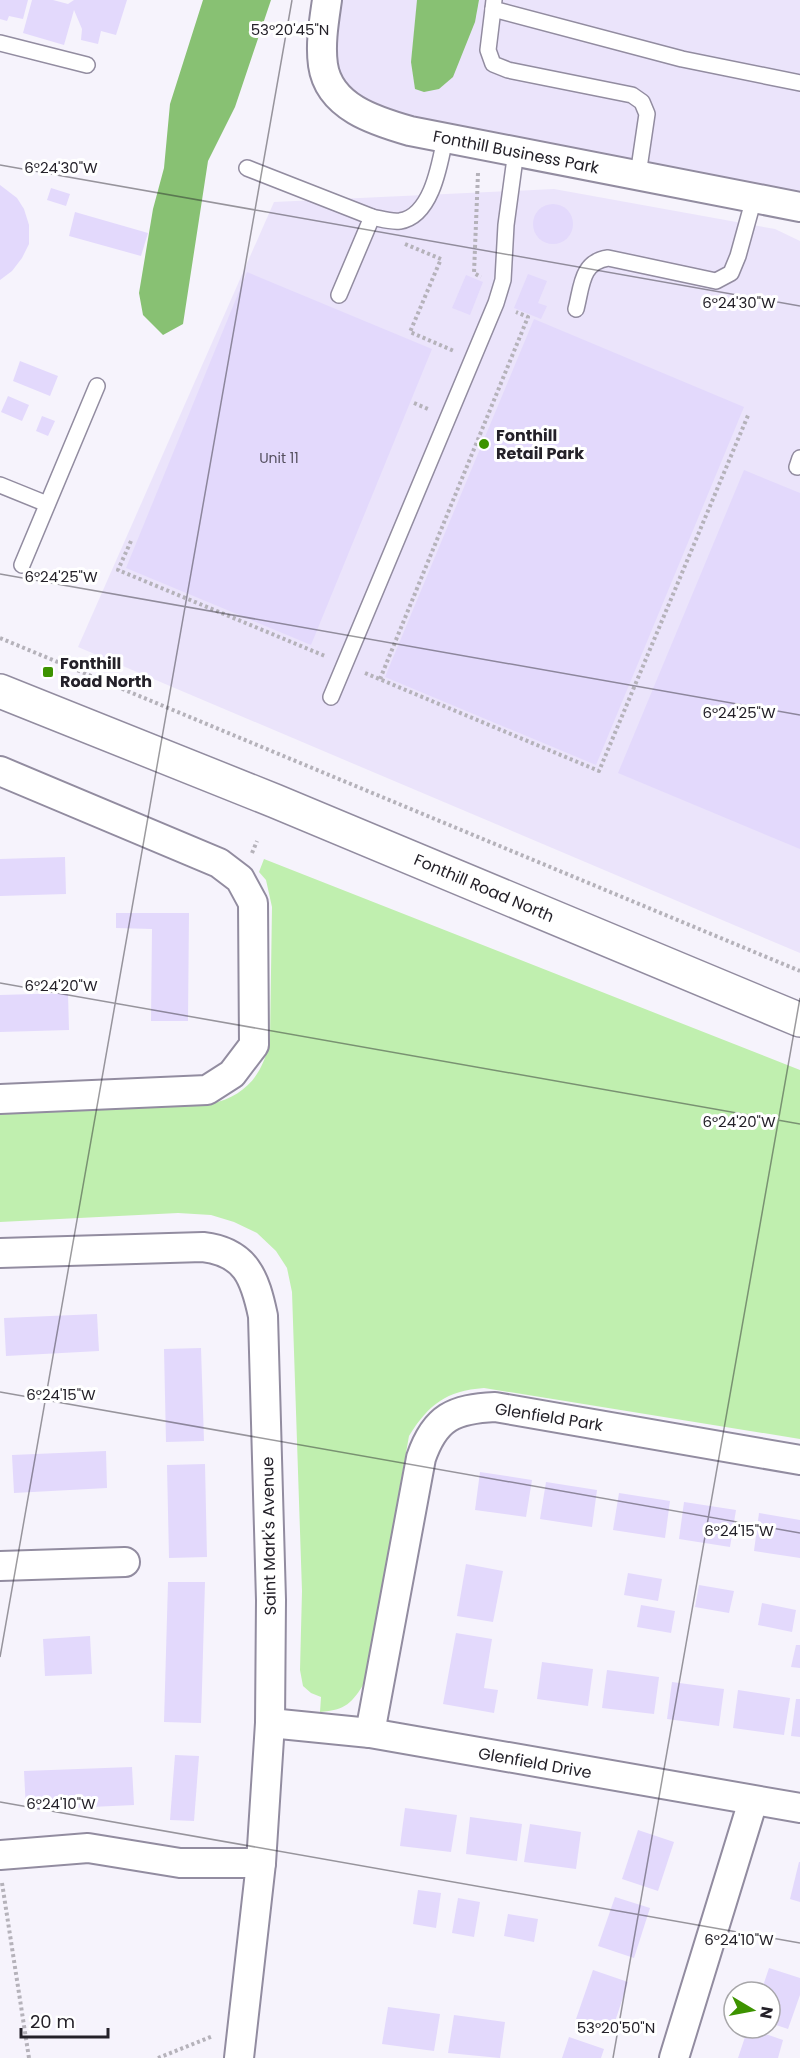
<svg xmlns="http://www.w3.org/2000/svg" width="800" height="2058" font-family="Poppins,sans-serif">
	<style>
		.built { fill: #ebe4fb }
		.green { fill: #c0efaf }
		.forest { fill: #88c173 }
		.building { fill: #e3d9fc }
		.lines { fill: none; stroke-linecap: round; stroke-linejoin: round }
		.service-casing { stroke: #928ca0; stroke-width: 18 }
		.minor-casing { stroke: #928ca0; stroke-width: 32 }
		.secondary-casing { stroke: #928ca0; stroke-width: 36 }
		.path { stroke: #b5b2ba; stroke-width: 4; stroke-dasharray: 3 3; stroke-linecap: butt }
		.service { stroke: #fff; stroke-width: 15 }
		.minor { stroke: #fff; stroke-width: 28 }
		.secondary { stroke: #fff; stroke-width: 33 }
		.ticks { fill: none; stroke: #242129; stroke-width: 1.5; stroke-opacity: 0.45 }
		.poi-dot { fill: #3d9300; stroke: #fff; stroke-width: 2 }
		.labels { text-anchor: middle; dominant-baseline: central; stroke-width: 6; stroke-linejoin: round; paint-order: stroke }
		.number-label { font-size: 14px; fill: #544f5e }
		.street-label { font-size: 16px; fill: #242129; stroke: #fff }
		.poi-label { font-size: 16px; font-weight: bold; fill: #242129; stroke: #fff; text-anchor: start }
		.ticks-label { font-size: 15px; text-anchor: middle; fill: #242129; stroke: #fff; stroke-width: 6; stroke-linejoin: round; paint-order: stroke }
	</style>
	<rect width="100%" height="100%" fill="#f6f3fc"/>
	<g class="built">
		<polygon points="327,0 800,0 800,195 516,151 340,100"/>
		<polygon points="554,189 775,229 800,241 800,953 78,647 274,202"/>
	</g>
	<path class="green" d="M 264,859 L 800,1070 L 800,1439 L 484,1388 C 446,1391 429,1404 409,1436 L 365,1682 C 352,1703 346,1710 320,1712 L 321,1697 L 311,1693 L 303,1686 L 300,1670 L 302,1591 L 292,1292 L 287,1268 L 276,1251 L 257,1233 L 234,1222 L 211,1215 L 178,1213 L 0,1222 L 0,1111 L 210,1104 C 246,1096 264,1074 270,1038 L 272,907 L 266,880 L 259,872 Z"/>
	<g class="forest">
		<polygon points="203,0 271,0 235,107 208,161 183,324 163,335 143,315 139,293 153,209 164,168 170,104"/>
		<polygon points="417,0 479,0 475,22 453,77 439,89 424,92 415,89 411,62"/>
	</g>
	<g class="building">
		<polygon points="0,0 28,0 23,19 9,16 7,21 0,19"/>
		<polygon points="32,0 53,0 68,4 74,0 127,0 116,35 101,31 98,44 81,40 82,29 74,10 64,45 23,33"/>
		<polygon points="0,185 17,198 24,209 29,225 29,244 22,258 12,271 0,280"/>
		<polygon points="51,188 70,194 66,206 47,200"/>
		<circle cx="553" cy="224" r="20"/>
		<polygon points="75,212 148,233 141,256 69,236"/>
		<polygon points="247,272 432,349 311,645 126,568"/>
		<polygon points="528,274 547,281 538,303 547,306 541,319 514,308"/>
		<polygon points="466,275 483,282 470,315 452,308"/>
		<polygon points="534,319 744,407 596,765 385,677"/>
		<polygon points="20,361 58,376 50,396 13,381"/>
		<polygon points="8,396 29,405 22,421 1,412"/>
		<polygon points="42,416 55,421 48,436 36,431"/>
		<polygon points="744,470 800,493 800,849 618,773"/>
		<polygon points="65,857 66,894 0,896 0,859"/>
		<polygon points="116,913 189,913 188,1021 151,1021 152,929 116,928"/>
		<polygon points="68,993 69,1030 0,1032 0,995"/>
		<polygon points="97,1314 99,1351 6,1356 4,1318"/>
		<polygon points="201,1348 204,1441 166,1442 164,1349"/>
		<polygon points="106,1451 107,1488 14,1493 12,1455"/>
		<polygon points="205,1464 207,1557 169,1558 167,1465"/>
		<polygon points="480,1472 532,1480 526,1517 475,1510"/>
		<polygon points="546,1482 597,1490 592,1527 540,1519"/>
		<polygon points="619,1493 670,1501 665,1538 613,1530"/>
		<polygon points="684,1502 736,1510 730,1547 679,1539"/>
		<polygon points="759,1513 800,1520 800,1558 754,1551"/>
		<polygon points="466,1564 503,1571 493,1622 457,1616"/>
		<polygon points="628,1573 662,1579 658,1601 624,1595"/>
		<polygon points="168,1582 205,1582 201,1723 164,1722"/>
		<polygon points="699,1585 734,1591 729,1613 695,1607"/>
		<polygon points="762,1603 796,1610 792,1632 758,1625"/>
		<polygon points="641,1605 675,1611 671,1633 637,1627"/>
		<polygon points="456,1633 492,1639 484,1688 498,1690 494,1713 443,1704"/>
		<polygon points="90,1636 92,1674 45,1676 43,1639"/>
		<polygon points="796,1645 800,1645 800,1668 791,1667"/>
		<polygon points="542,1662 593,1669 588,1706 537,1699"/>
		<polygon points="607,1670 659,1677 654,1714 602,1708"/>
		<polygon points="672,1682 724,1689 719,1726 667,1719"/>
		<polygon points="738,1690 790,1698 784,1735 733,1728"/>
		<polygon points="796,1699 800,1699 800,1737 791,1736"/>
		<polygon points="175,1755 199,1756 194,1821 170,1820"/>
		<polygon points="132,1767 134,1805 26,1810 24,1771"/>
		<polygon points="405,1808 457,1815 451,1852 400,1846"/>
		<polygon points="470,1817 522,1824 517,1861 466,1854"/>
		<polygon points="530,1824 581,1832 576,1869 524,1862"/>
		<polygon points="638,1830 674,1842 658,1891 622,1879"/>
		<polygon points="799,1862 800,1862 800,1902 790,1899"/>
		<polygon points="418,1890 441,1893 436,1928 413,1924"/>
		<polygon points="615,1897 650,1908 634,1958 598,1946"/>
		<polygon points="458,1898 480,1902 474,1937 452,1933"/>
		<polygon points="508,1914 538,1919 534,1942 504,1936"/>
		<polygon points="769,1968 800,1978 800,1995 788,2029 770,2023 770,1992 761,1992"/>
		<polygon points="593,1970 628,1982 612,2031 576,2019"/>
		<polygon points="388,2007 440,2014 434,2051 382,2044"/>
		<polygon points="454,2015 505,2022 500,2058 448,2053"/>
		<polygon points="748,2028 783,2040 778,2058 738,2058"/>
		<polygon points="569,2037 604,2049 601,2058 562,2058"/>
	</g>
	<g class="lines">
		<defs>
			<g id="service">
				<polyline points="494,0 493,9 682,59 800,83"/>
				<polyline points="493,9 488,50 493,64 508,70 632,95 642,102 647,114 638,175"/>
				<polyline points="0,43 87,65"/>
				<path d="M 247,168 L 372,217 C 382,219 390,222 400,221 C 432,216 440,163 445,138"/>
				<polyline points="339,295 372,217"/>
				<path d="M 576,309 C 582,286 581,262 608,258 L 716,281 L 731,273 L 738,256 L 754,198"/>
				<polyline points="797,467 800,458"/>
				<polyline points="0,485 47,504"/>
				<polyline points="22,565 97,386"/>
				<polyline points="331,697 496,303 503,280 506,225 516,151"/>
			</g>
			<g id="minor">
				<path d="M 327,0 C 324,21 320,44 323,65 C 329,107 375,121 410,131 L 800,207"/>
				<polyline points="0,771 219,863 240,879 253,903 254,1045 232,1074 207,1090 0,1099"/>
				<path d="M 0,1253 L 203,1247 C 246,1252 255,1278 263,1316 L 271,1600 L 270,1723 L 261,1863 L 239,2058"/>
				<polyline points="0,1566 125,1562"/>
				<polyline points="270,1723 370,1733 800,1808"/>
				<path d="M 370,1733 L 421,1458 C 435,1417 454,1409 495,1407 L 800,1460"/>
				<polyline points="0,1855 88,1848 180,1863 261,1863"/>
				<polyline points="674,2058 753,1801"/>
			</g>
			<polyline id="secondary" points="0,691 275,801 800,1020"/>
		</defs>
		<use href="#service" class="service-casing"/>
		<use href="#minor" class="minor-casing"/>
		<use href="#secondary" class="secondary-casing"/>
		<g class="path">
			<polyline points="478,173 474,273 481,277"/>
			<polyline points="405,244 441,259 410,332 454,351"/>
			<polyline points="414,403 428,409"/>
			<polyline points="131,541 118,570 325,656"/>
			<polyline points="0,638 800,971"/>
			<polyline points="365,673 599,771 749,413"/>
			<polyline points="380,679 528,317 516,312"/>
			<polyline points="252,853 257,841"/>
			<polyline points="2,1883 29,2058"/>
			<polyline points="158,2058 213,2036"/>
		</g>
		<use href="#service" class="service"/>
		<use href="#minor" class="minor"/>
		<use href="#secondary" class="secondary"/>
	</g>
	<path class="ticks" d="M 0,165 L 800,306M 0,574 L 800,715M 0,983 L 800,1124M 0,1392 L 800,1533M 0,1657 L 292,0M 0,1802 L 800,1943M 613,2058 L 800,998"/>
	<g class="poi-dot">
		<circle cx="484" cy="444" r="6"/>
		<rect x="42" y="666" width="12" height="12" rx="3"/>
	</g>
	<g class="labels">
		<g class="number-label">
			<text x="279" y="458">Unit 11</text>
		</g>
		<g class="street-label">
			<text transform="translate(516 152) rotate(11)">Fonthill Business Park</text>
			<text transform="translate(484 888) rotate(23)">Fonthill Road North</text>
			<text transform="translate(549 1417) rotate(9)">Glenfield Park</text>
			<text transform="translate(269 1536) rotate(-91)">Saint Mark's Avenue</text>
			<text transform="translate(535 1763) rotate(10)">Glenfield Drive</text>
		</g>
		<g class="poi-label">
			<text x="496" y="435">Fonthill<tspan x="496" dy="18">Retail Park</tspan></text>
			<text x="60" y="663">Fonthill<tspan x="60" dy="18">Road North</tspan></text>
		</g>
	</g>
	<g class="ticks-label">
		<text x="290" y="35">53°20'45"N</text>
		<text x="61" y="173">6°24'30"W</text>
		<text x="739" y="308">6°24'30"W</text>
		<text x="61" y="582">6°24'25"W</text>
		<text x="739" y="718">6°24'25"W</text>
		<text x="61" y="991">6°24'20"W</text>
		<text x="739" y="1127">6°24'20"W</text>
		<text x="61" y="1400">6°24'15"W</text>
		<text x="739" y="1536">6°24'15"W</text>
		<text x="61" y="1809">6°24'10"W</text>
		<text x="739" y="1945">6°24'10"W</text>
		<text x="616" y="2033">53°20'50"N</text>
	</g>
	<g transform="translate(752 2010) rotate(100)"><circle r="28" fill="#ffffff" stroke="#a7a6a9" stroke-width="1.5"/>
	<path d="M0-4.5L10 22L0 15L-10 22Z" fill="#3d9300"/>
	<text y="-9" font-size="16" font-weight="bold" text-anchor="middle" fill="#242129">N</text>
	</g>
	<path d="M21 2028v9h87v-9" fill="none" stroke="#242129" stroke-width="3"/>
	<text x="30" y="2028" font-size="18" fill="#242129" stroke="#ffffff" stroke-width="4.5" paint-order="stroke">20 m</text>
</svg>
